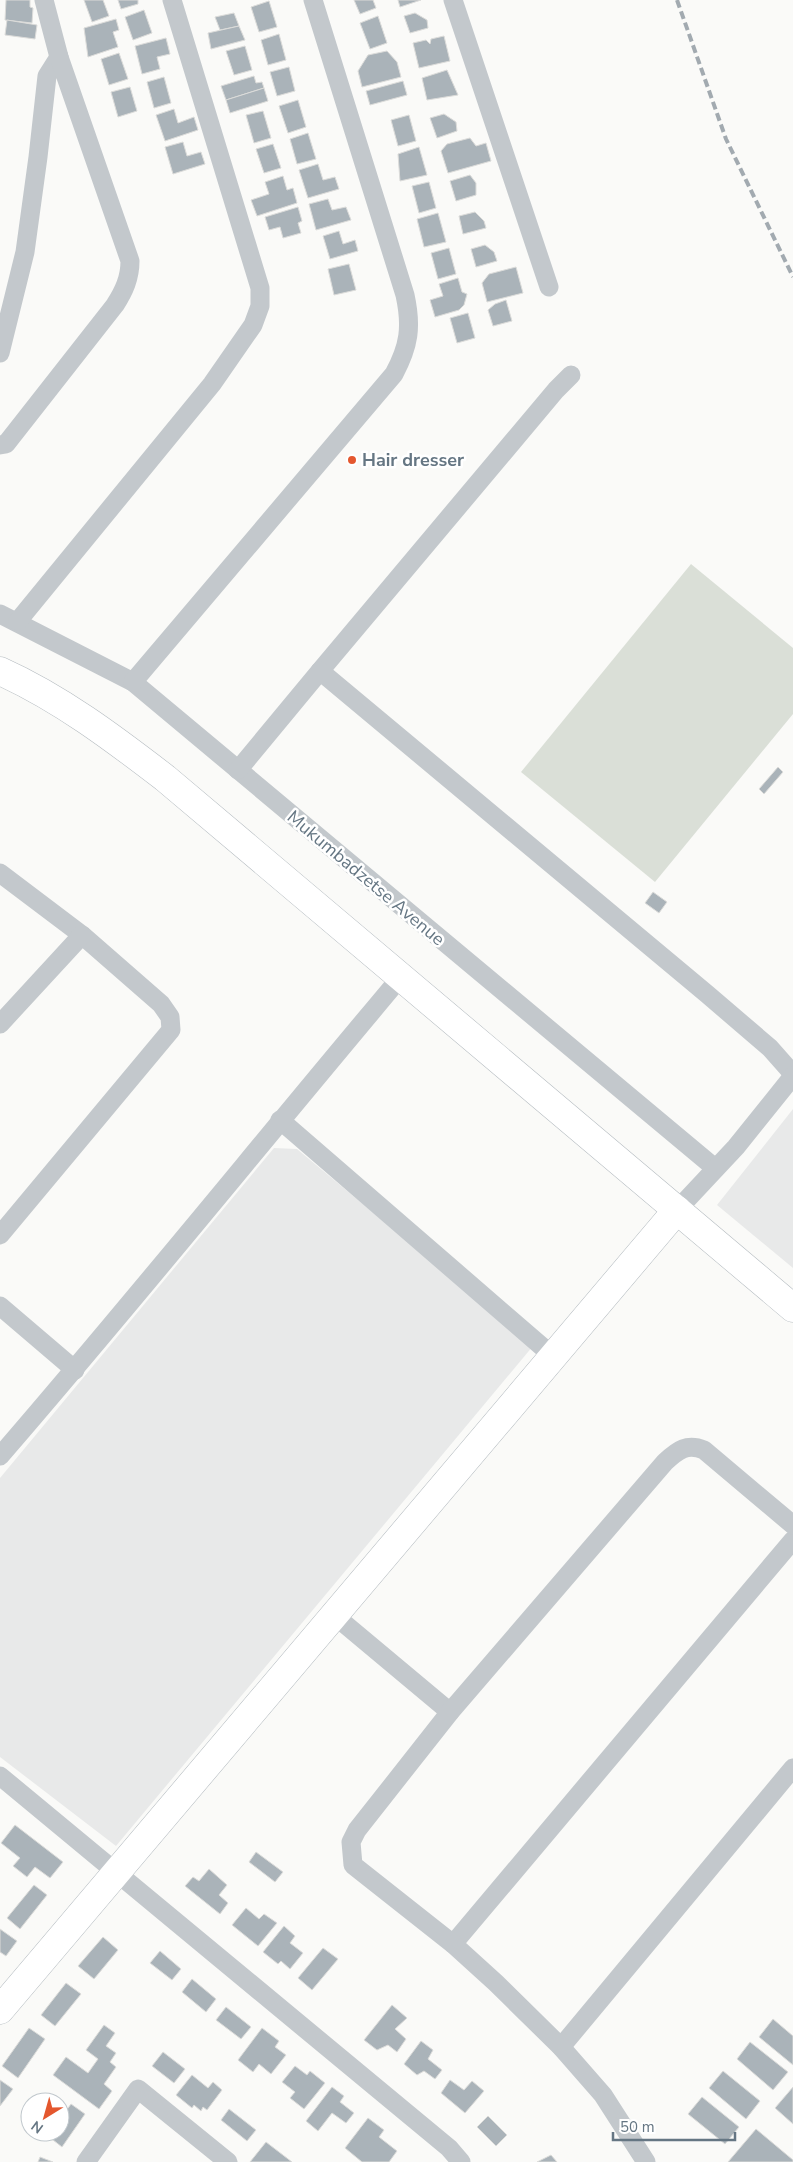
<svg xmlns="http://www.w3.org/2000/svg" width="793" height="2162" font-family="'Nunito Sans',sans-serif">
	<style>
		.built { fill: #e8e9e9 }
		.green { fill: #dadfd7 }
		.building { fill: #aab3b9; stroke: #dcdcda }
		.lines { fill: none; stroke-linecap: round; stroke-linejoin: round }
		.secondary-casing { stroke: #b3babf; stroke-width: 29 }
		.street { stroke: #c3c8cc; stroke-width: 19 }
		.secondary { stroke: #fff; stroke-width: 28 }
		.rail { stroke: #a2aab0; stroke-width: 4; stroke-dasharray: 8 4; stroke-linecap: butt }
		.poi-dot { fill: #e4572e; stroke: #fff; stroke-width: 2 }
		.labels { text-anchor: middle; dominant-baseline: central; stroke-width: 5; stroke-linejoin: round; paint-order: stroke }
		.poi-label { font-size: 18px; font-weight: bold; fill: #657683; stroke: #fff; text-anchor: start }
		.street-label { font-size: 18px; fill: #657683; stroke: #fff }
	</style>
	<rect width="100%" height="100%" fill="#fafaf8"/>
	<g class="built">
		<polygon points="793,1109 793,1268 717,1205"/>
		<polygon points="274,1148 297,1149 533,1346 116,1846 0,1757 0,1478"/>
	</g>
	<polygon class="green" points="691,564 793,648 793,714 655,882 521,772"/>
	<g class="building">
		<polygon points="6,0 30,0 30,7 33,8 32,23 5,20"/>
		<polygon points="84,0 103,0 109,16 92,22"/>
		<polygon points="118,0 138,0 138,4 121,9"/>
		<polygon points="354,0 373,0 376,8 360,14"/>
		<polygon points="398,0 421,0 400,7"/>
		<polygon points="269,1 277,27 259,32 251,7"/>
		<polygon points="144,10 152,33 133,40 125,17"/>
		<polygon points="234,13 239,26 220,30 215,17"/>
		<polygon points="415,13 427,20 428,28 410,33 404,16"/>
		<polygon points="378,16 387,43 370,49 360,23"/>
		<polygon points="116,19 119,30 113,32 118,47 88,57 84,28"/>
		<polygon points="7,20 37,25 35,39 5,35"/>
		<polygon points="239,26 245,40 211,49 208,33"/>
		<polygon points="279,34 286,60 268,65 261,40"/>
		<polygon points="444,36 450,61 419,68 413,43 426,40 430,44 431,39"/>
		<polygon points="166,38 170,54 157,57 160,69 142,74 135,46"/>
		<polygon points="245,46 252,70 234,75 226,51"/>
		<polygon points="387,51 397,62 401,77 362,87 358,71 368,55"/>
		<polygon points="119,53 128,79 109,85 101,59"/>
		<polygon points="289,67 295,91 277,96 270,72"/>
		<polygon points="447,70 458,95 427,100 422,78"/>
		<polygon points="254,76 256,83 262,82 264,88 226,100 221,86"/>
		<polygon points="164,77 171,103 154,108 147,82"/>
		<polygon points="403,81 407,95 370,105 366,91"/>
		<polygon points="130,87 137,111 118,117 111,92"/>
		<polygon points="264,88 268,101 230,113 226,100"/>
		<polygon points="298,100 306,127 288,133 279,106"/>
		<polygon points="174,109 178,123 194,117 198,130 165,141 156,115"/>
		<polygon points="263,111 271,138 254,143 246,115"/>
		<polygon points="444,114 456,122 457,131 437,138 430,118"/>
		<polygon points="409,115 416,141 398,146 391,120"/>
		<polygon points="308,133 316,159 297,164 290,139"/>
		<polygon points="470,138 476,146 486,143 491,161 448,173 441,151 447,144"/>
		<polygon points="183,142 187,156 201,152 205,164 173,174 165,147"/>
		<polygon points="273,144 281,168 264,173 256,149"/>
		<polygon points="419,147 427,175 400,181 398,154"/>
		<polygon points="318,164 323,180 335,177 339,189 308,198 299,170"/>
		<polygon points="470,175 476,183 476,195 456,201 450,181"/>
		<polygon points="283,176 287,190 293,188 297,203 257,216 251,200 269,194 265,182"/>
		<polygon points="429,182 436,208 419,213 412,186"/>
		<polygon points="328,199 332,210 346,207 351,220 316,230 309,204"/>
		<polygon points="298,207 302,221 298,223 301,233 283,238 280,227 269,230 265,217"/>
		<polygon points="475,212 484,221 486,228 463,234 459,216"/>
		<polygon points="438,213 446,242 424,247 417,219"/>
		<polygon points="339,231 343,244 355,240 358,251 330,259 323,236"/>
		<polygon points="485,245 494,252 497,261 476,267 471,249"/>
		<polygon points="449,248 456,274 438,279 431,253"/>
		<polygon points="349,264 356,290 334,295 328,269"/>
		<polygon points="516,267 523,293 487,302 482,283 489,274"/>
		<polygon points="458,278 462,292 467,294 464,305 459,310 435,317 430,300 443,296 439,284"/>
		<polygon points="506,300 512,321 493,326 488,310 495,304"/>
		<polygon points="468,313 475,338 457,343 450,318"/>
		<polygon points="778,767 783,772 764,794 759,789"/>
		<polygon points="653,892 667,902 659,913 645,903"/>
		<polygon points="15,1825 63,1862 50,1878 35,1867 27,1877 13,1866 20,1858 1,1843"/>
		<polygon points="256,1852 283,1872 275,1882 249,1862"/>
		<polygon points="209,1869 227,1885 219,1895 228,1903 220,1914 185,1886 193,1877 199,1881"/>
		<polygon points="34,1885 47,1895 20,1929 7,1918"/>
		<polygon points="246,1908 259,1919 264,1914 277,1923 258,1946 232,1925"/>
		<polygon points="284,1926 295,1936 290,1943 303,1953 290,1969 281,1961 278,1964 263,1952"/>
		<polygon points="0,1929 17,1941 6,1956 0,1952"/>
		<polygon points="103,1937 118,1950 94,1979 78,1966"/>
		<polygon points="323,1948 338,1959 312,1990 298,1978"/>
		<polygon points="160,1951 181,1969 172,1980 150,1963"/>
		<polygon points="192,1979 216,1999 206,2012 182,1992"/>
		<polygon points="66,1983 81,1994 55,2026 41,2015"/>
		<polygon points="392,2005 407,2018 395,2029 406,2039 397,2052 388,2045 377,2050 364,2040"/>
		<polygon points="226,2007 251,2027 241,2039 216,2020"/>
		<polygon points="773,2019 793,2036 793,2065 759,2037"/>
		<polygon points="104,2025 115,2033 106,2046 116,2053 110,2062 116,2067 104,2084 112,2091 99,2109 53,2075 66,2057 88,2073 98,2059 86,2050"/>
		<polygon points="29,2028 45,2039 18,2078 2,2066"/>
		<polygon points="262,2028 279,2041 275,2047 286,2055 271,2074 259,2064 253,2072 238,2060"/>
		<polygon points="421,2041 433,2050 428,2059 442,2070 435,2079 424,2071 417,2075 404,2064"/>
		<polygon points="750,2042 788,2072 773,2090 737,2059"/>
		<polygon points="163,2052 185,2069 174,2083 152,2066"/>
		<polygon points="295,2066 307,2075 310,2071 325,2083 304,2109 290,2098 295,2092 282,2082"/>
		<polygon points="723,2071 760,2101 746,2119 709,2088"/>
		<polygon points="192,2075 208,2088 213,2082 222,2090 207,2110 203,2107 201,2111 194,2105 192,2108 176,2095"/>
		<polygon points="0,2080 13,2089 0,2106"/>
		<polygon points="450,2080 464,2090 472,2081 484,2091 465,2113 441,2093"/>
		<polygon points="332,2087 344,2096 340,2102 354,2113 346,2123 332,2113 318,2131 306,2121"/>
		<polygon points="793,2087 793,2124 775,2108"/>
		<polygon points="702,2097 739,2127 725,2144 688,2114"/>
		<polygon points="71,2104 85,2114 62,2147 48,2136 51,2132 60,2132 60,2119"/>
		<polygon points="229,2109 256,2130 247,2141 221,2120"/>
		<polygon points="488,2116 507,2135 496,2146 477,2127"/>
		<polygon points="368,2118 384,2130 379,2137 397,2151 389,2162 362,2162 345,2148"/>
		<polygon points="756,2129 793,2160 793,2162 728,2162"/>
		<polygon points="266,2142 292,2162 250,2162"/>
		<polygon points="551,2155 557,2162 537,2162"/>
		<polygon points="40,2157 53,2162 38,2162"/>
	</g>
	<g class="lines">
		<defs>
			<g id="secondary">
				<path d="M 0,671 C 60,698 113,738 165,778 L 793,1308"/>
				<polyline points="0,2010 677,1210"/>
			</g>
		</defs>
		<use href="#secondary" class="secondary-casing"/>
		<g class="street">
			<polyline points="453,0 549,287"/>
			<polyline points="0,353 25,252 38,157 47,76 59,57"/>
			<path d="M 0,445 L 6,444 L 115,305 C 124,291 130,278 130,261 L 59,57 L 44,0"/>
			<polyline points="0,614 133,682 715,1168"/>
			<polyline points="18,621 212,384 253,325 260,306 260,288 172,0"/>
			<polyline points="320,671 556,390 571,375"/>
			<path d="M 133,682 L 394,374 C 409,346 412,327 405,295 L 313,0"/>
			<polyline points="238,770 320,671 707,994 770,1048 793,1074"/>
			<polyline points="0,873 82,935 161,1004 170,1017 171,1030 0,1235"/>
			<polyline points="0,1024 82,935"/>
			<polyline points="280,1120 554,1357"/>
			<polyline points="677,1210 736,1147 793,1076"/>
			<polyline points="0,1306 75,1370"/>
			<path d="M 0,1456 C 136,1299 266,1137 400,978"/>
			<polyline points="334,1615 450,1712"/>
			<polyline points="0,1776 449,2148 461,2162"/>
			<polyline points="453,1944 793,1540"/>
			<polyline points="561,2047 793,1768"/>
			<polyline points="86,2162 138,2089 228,2162"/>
			<path d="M 646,2162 L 603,2095 L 561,2047 L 496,1983 L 453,1944 L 353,1865 L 351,1842 L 357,1830 L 450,1712 L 665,1462 C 678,1450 687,1443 704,1450 L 793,1525"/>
		</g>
		<use href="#secondary" class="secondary"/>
		<polyline class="rail" points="677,0 726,139 793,277"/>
	</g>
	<circle class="poi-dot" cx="352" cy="460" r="5"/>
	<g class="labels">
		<g class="poi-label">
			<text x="362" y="460">Hair dresser</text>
		</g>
		<g class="street-label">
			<text transform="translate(366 878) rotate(40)">Mukumbadzetse Avenue</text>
		</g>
	</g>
	<g transform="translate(45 2117) rotate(217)"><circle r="24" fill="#ffffff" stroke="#c1c8cd"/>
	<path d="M0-4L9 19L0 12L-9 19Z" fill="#e4572e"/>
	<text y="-8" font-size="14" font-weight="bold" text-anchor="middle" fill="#657683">N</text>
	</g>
	<path d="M613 2132v8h122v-8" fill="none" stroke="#657683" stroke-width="2.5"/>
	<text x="620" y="2132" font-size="15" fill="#657683" stroke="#ffffff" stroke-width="4" paint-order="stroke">50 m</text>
</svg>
